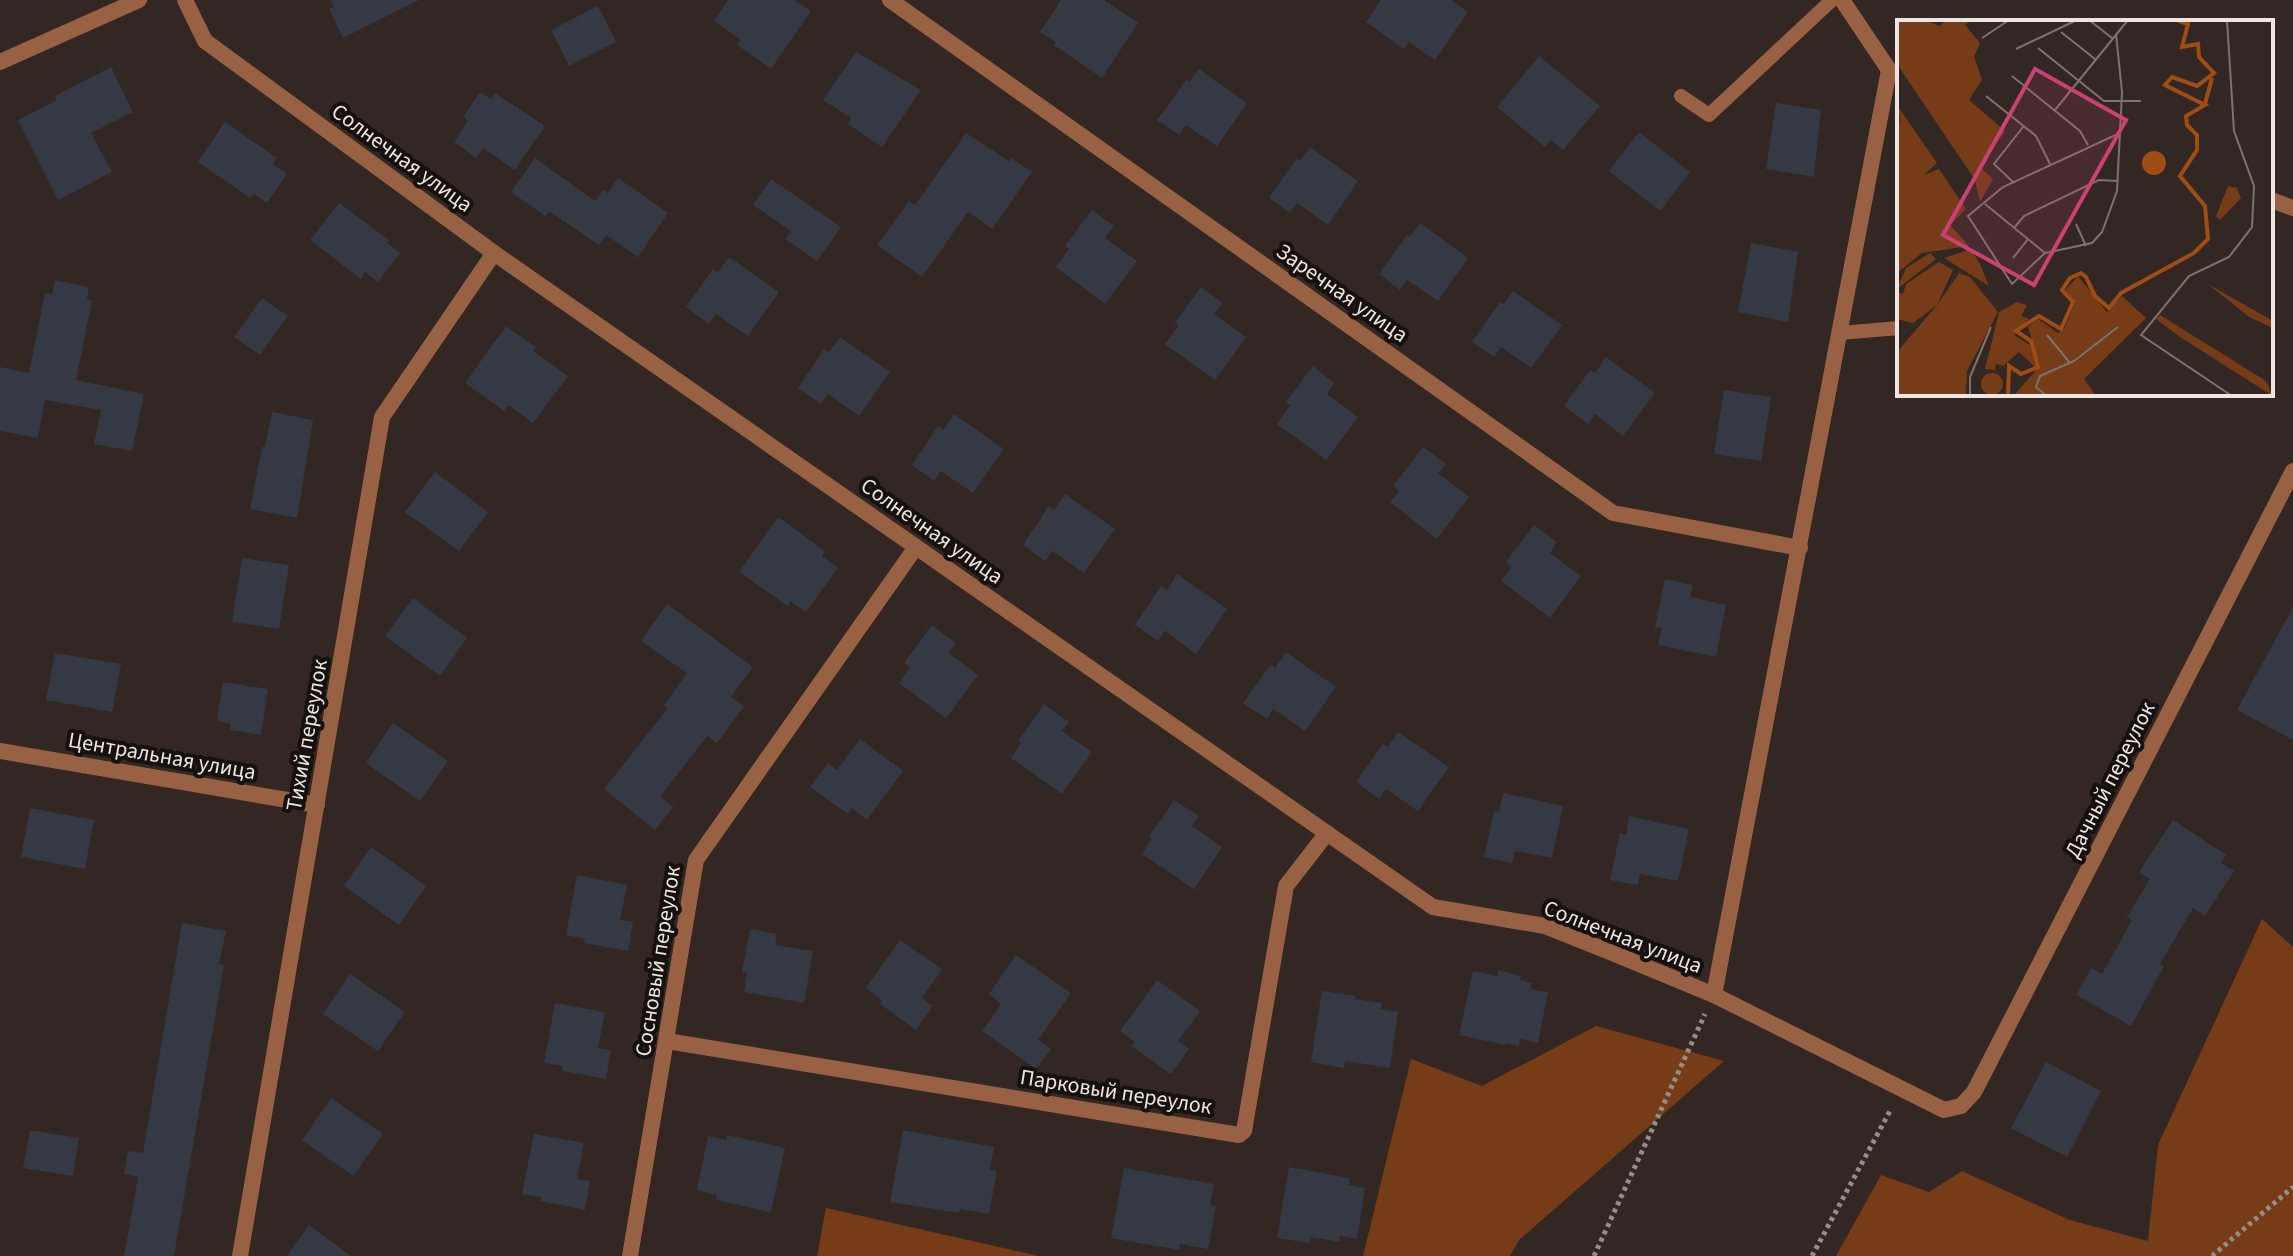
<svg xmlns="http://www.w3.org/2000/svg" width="2293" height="1256" font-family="'Source Sans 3',sans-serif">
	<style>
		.green { fill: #763b17 }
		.building { fill: #343943 }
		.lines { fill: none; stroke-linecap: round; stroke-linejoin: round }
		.path { stroke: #958d88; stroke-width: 5; stroke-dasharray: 4 4; stroke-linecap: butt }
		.lane { stroke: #986143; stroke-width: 14 }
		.street { stroke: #986143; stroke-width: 16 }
		.labels { text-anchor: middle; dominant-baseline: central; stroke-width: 8; stroke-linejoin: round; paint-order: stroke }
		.street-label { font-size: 22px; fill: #ece5e1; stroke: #16110f }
		.inset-river { fill: none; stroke: #a04d15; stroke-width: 4 }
		.inset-road { fill: none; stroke: #7c736e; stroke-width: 2 }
		.view { fill: #ca4176; fill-opacity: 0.15; stroke: #ca4176; stroke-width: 4 }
		.inset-edge { fill: none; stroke: #ece5e1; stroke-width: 4 }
	</style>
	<rect width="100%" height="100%" fill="#322722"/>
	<g class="green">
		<polygon points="2262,919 2293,947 2293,1256 1836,1256 1881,1175 1929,1192 1962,1171 2070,1220 2148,1241 2158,1145"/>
		<polygon points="1596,1026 1724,1061 1519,1240 1510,1256 1363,1256 1411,1059 1482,1086"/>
		<polygon points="826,1208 1039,1256 817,1256"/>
	</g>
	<g class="building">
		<polygon points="331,0 419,0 343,38 329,9 334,7"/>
		<polygon points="728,0 794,0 811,11 771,69 737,45 741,40 714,21"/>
		<polygon points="1061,0 1104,0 1138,23 1102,78 1054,45 1056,42 1040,32"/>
		<polygon points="1381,0 1451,0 1468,12 1435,60 1409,42 1404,49 1366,22"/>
		<polygon points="598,6 616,42 569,66 551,30"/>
		<polygon points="856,52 921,90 882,147 848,124 851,118 823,100"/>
		<polygon points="1539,56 1600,106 1563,150 1551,140 1545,147 1497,107"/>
		<polygon points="111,67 133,112 91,133 112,172 58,200 18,120 57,100 55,96"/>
		<polygon points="1199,69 1247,103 1217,146 1186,125 1179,135 1157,120 1186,80 1189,82"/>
		<polygon points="480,92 491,99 495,93 545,126 515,170 483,148 476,158 454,142 468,121 463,117"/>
		<polygon points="1776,103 1821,110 1814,177 1766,169"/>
		<polygon points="225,122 277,158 273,164 287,174 267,203 254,194 250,198 198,162"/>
		<polygon points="1639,132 1690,172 1660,211 1609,171"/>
		<polygon points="966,133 1009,161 1011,158 1032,172 992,229 968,212 922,277 877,245 909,201 915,205"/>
		<polygon points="1310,147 1358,181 1328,225 1297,203 1290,213 1269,198 1297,158 1300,161"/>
		<polygon points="535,158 595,201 603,190 608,193 618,178 668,213 638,257 606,235 599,245 549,211 545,216 511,192"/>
		<polygon points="771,179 841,227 817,261 785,239 791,231 753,205"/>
		<polygon points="339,203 389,240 387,243 400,253 378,282 365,272 361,279 310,240"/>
		<polygon points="1092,210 1114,226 1105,238 1137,261 1105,304 1056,267 1069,249 1065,246"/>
		<polygon points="1420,223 1468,258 1438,301 1407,280 1400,290 1379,274 1407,235 1410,237"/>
		<polygon points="1751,243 1798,252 1788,322 1738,312"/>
		<polygon points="729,257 779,292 748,336 716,314 709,324 686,307 713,269 718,272"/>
		<polygon points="55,280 89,287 87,299 92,300 76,380 144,394 132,451 94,444 101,410 45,400 38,438 0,431 0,367 29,373 45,293 52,294"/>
		<polygon points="1201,287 1223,303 1214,314 1246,337 1215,380 1165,344 1178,326 1175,323"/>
		<polygon points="1513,291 1562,325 1531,368 1501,347 1494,357 1472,342 1500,302 1504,304"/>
		<polygon points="262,298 288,316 260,355 234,337"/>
		<polygon points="506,326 535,347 533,351 568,376 533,423 508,405 504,411 465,383"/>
		<polygon points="840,337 890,372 859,416 828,394 821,404 798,388 824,349 829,352"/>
		<polygon points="1606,357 1655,393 1623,436 1595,414 1588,424 1564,406 1590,370 1595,373"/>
		<polygon points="1313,366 1334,383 1327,394 1358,417 1326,460 1277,424 1290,405 1286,402"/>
		<polygon points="1724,390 1771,397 1761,461 1714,454"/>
		<polygon points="272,412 313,420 297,518 250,509 262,447 265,447"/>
		<polygon points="954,414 1004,449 973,493 941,471 934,481 912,465 938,426 943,430"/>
		<polygon points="1423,447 1446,464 1438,473 1469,497 1437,539 1390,502 1399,491 1393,486"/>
		<polygon points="435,472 488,512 459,551 405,512"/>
		<polygon points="1065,494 1115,529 1084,573 1052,551 1045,561 1023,545 1049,506 1054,510"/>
		<polygon points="778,517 825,551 822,556 838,568 806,612 790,601 788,606 739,572"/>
		<polygon points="1534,525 1557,542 1550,553 1581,576 1550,618 1501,581 1511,567 1506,562"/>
		<polygon points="242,558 289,565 279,629 232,622"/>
		<polygon points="1177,574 1227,609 1196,654 1165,631 1158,641 1135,625 1161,586 1167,590"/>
		<polygon points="1665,579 1693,585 1690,597 1726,605 1716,657 1658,645 1662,628 1655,627"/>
		<polygon points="413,598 467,638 440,676 385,636"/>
		<polygon points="667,604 753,667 731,697 744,706 717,743 707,736 660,797 673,807 655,830 604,789 668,708 664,705 687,673 641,641"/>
		<polygon points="2293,607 2293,740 2237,710"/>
		<polygon points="932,625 956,643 948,653 978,675 946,718 899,683 910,667 904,663"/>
		<polygon points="1286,652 1336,687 1305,731 1273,709 1267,719 1243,703 1271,664 1275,668"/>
		<polygon points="55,653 121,664 112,712 46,700"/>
		<polygon points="223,682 268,689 261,735 230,730 231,724 217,721"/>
		<polygon points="1044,704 1069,722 1062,731 1092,752 1062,794 1011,758 1021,743 1018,741"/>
		<polygon points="393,723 448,761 420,801 366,763"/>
		<polygon points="1398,732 1449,767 1418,811 1386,789 1379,799 1356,782 1383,744 1388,747"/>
		<polygon points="860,739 903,771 867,820 852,808 848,814 810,787 828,763 837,770"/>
		<polygon points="1503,793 1563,806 1552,858 1515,851 1512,863 1484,857 1494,811 1499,812"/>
		<polygon points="1174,800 1199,816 1192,826 1222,847 1194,889 1142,854 1152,838 1149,837"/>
		<polygon points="30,808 94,820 85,869 21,857"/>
		<polygon points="1629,816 1689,829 1678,881 1640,874 1638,885 1610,880 1620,833 1626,835"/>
		<polygon points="2173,820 2226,855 2221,863 2234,871 2205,916 2193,908 2160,964 2164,966 2131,1026 2076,995 2091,968 2102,974 2132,920 2127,917 2150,879 2139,872"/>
		<polygon points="371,847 426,886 399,925 344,886"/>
		<polygon points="577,875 627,885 620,920 633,922 628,951 584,943 585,939 566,935"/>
		<polygon points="182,923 226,931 219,964 224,965 174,1256 124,1256 138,1177 124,1174 128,1151 143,1153"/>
		<polygon points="750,929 777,934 775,945 813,951 804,1003 744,992 747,973 742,972"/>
		<polygon points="900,940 942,969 922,998 933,1006 916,1030 880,1004 882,1000 866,988"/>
		<polygon points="1016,955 1071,993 1038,1040 1051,1049 1036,1069 982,1031 1001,1004 989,994"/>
		<polygon points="1498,970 1521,976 1520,980 1532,983 1530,989 1548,992 1538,1043 1520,1039 1519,1046 1505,1043 1505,1045 1459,1035 1473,971 1497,976"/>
		<polygon points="350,974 405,1012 378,1051 323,1014"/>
		<polygon points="1157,980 1200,1011 1178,1041 1189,1049 1171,1074 1131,1046 1135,1042 1120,1031"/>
		<polygon points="1322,991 1356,996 1355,999 1382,1003 1381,1009 1398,1012 1390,1068 1345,1061 1344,1068 1311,1062"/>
		<polygon points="555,1003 605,1012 598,1048 611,1050 606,1079 562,1071 563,1066 544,1063"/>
		<polygon points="2046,1062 2101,1091 2067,1157 2011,1128"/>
		<polygon points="331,1098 383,1134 353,1176 302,1140"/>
		<polygon points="30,1130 79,1138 73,1176 23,1168"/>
		<polygon points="903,1130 994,1147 990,1170 997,1171 989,1214 960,1209 959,1213 890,1202"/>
		<polygon points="534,1134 584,1143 577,1179 590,1181 585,1210 541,1201 541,1197 522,1194"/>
		<polygon points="727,1135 785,1148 771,1212 716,1200 717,1195 697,1190 708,1136 726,1140"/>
		<polygon points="1289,1167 1350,1178 1349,1185 1365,1188 1357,1239 1340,1236 1339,1242 1311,1237 1310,1243 1277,1238"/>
		<polygon points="1124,1168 1214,1184 1210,1205 1216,1206 1208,1249 1180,1244 1179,1250 1111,1238"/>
		<polygon points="309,1225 351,1256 287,1256"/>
	</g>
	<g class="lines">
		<g class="path">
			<polyline points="1594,1256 1705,1014"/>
			<polyline points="1812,1256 1891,1109"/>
			<polyline points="2212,1256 2293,1187"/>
		</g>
		<g class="lane">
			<polyline points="1681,96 1709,115 1832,0"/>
			<polyline points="1840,333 1899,328"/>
		</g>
		<g class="street">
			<polyline points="185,0 205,41 494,253 1433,907 1545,926 1615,954 1714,995 1944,1110 1961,1106 1974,1092 2293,471"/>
			<polyline points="890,0 1613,513 1800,548"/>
			<polyline points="1842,0 1889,70"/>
			<polyline points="0,62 139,0"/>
			<polyline points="2271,200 2293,208"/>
			<polyline points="0,751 317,805"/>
			<polyline points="1714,995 1889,70"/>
			<polyline points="667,1041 1239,1135 1244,1131 1286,886 1327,833"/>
			<polyline points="240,1256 382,417 494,253"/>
			<polyline points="630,1256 696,860 916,547"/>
		</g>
	</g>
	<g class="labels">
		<g class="street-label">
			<text transform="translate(402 158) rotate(36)">Солнечная улица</text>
			<text transform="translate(1342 293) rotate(35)">Заречная улица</text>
			<text transform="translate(932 531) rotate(35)">Солнечная улица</text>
			<text transform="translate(307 735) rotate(-80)">Тихий переулок</text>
			<text transform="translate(162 756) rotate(10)">Центральная улица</text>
			<text transform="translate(2110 780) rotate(-63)">Дачный переулок</text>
			<text transform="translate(1623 937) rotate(21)">Солнечная улица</text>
			<text transform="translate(658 961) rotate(-81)">Сосновый переулок</text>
			<text transform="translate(1116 1092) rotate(9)">Парковый переулок</text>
		</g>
	</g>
	<g transform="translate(1897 20)">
		<rect width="376" height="376" fill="#322722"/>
		<path d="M 0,0 L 28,0 L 43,6 L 49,0 L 75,0 L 68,5 L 83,23 L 77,37 L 85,60 L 72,80 L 108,111 L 83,147 L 96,159 L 83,182 L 78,160 L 0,44 ZM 0,85 L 40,143 L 27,155 L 42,149 L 69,189 L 53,205 L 72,226 L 25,233 L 0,253 L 0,94 L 4,104 ZM 331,166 L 340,168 L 344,178 L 323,200 L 319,196 ZM 74,229 L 83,244 L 92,266 L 47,238 ZM 33,233 L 39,239 L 0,269 L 9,248 ZM 42,242 L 56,250 L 40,285 L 62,253 L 73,257 L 101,292 L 70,351 L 69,376 L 0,376 L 0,332 L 40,285 L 16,303 L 0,299 L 0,272 L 6,274 L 9,264 ZM 181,256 L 210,292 L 225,276 L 249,298 L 187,359 L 199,376 L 116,376 L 143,346 L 131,307 L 141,299 L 161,313 L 167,309 L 178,283 L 168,270 ZM 311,264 L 376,301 L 376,308 L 352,297 ZM 120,282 L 130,285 L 124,296 L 132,299 L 117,315 L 133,325 L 139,348 L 122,332 L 106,346 L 99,344 L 98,350 L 88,349 L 102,292 ZM 263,295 L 369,361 L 376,376 L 283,317 L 259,299 ZM84 364a11 11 0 1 1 22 0a11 11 0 1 1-22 0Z" fill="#763b17"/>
		<path d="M245 143a12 12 0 1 1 24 0a12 12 0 1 1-24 0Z" fill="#a04d15"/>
		<path class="inset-river" d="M 308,84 L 315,58M 111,376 L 112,346 L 124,354 L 141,347 L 134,321 L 119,311 L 142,296 L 164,309 L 176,282 L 165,270 L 173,258 L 184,253 L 189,257 L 198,276 L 212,288 L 224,273 L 297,233 L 311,219 L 308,186 L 283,156 L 300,130 L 300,115 L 290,105 L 289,96 L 308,85 L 268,65 L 275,57 L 300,66 L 317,53 L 302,37 L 301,24 L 285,27 L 291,4 L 280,0"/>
		<path class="inset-road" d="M 192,0 L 215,18M 330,0 L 337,111 L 357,166 L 355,207 L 332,237 L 292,256 L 244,315 L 335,376M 164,12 L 198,39M 85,18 L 112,0M 141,28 L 207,81 L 244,81M 119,29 L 180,0M 115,56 L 183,111 L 191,125M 89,76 L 139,116 L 153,144M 158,90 L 231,0M 116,162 L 97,144 L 126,107M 88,184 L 148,233M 179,204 L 189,226M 117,208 L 127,196 L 202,160 L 220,161M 148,233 L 115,264 L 71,196 L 106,167 L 223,113M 148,233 L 195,223 L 205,212 L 220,171 L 225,72 L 219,14M 116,238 L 131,219M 150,315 L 173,343M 73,376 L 73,357 L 94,307M 150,376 L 139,367 L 143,356 L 177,341 L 221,307"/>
		<path class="view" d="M 138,49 L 229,100 L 137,265 L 46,215 Z"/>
		<rect width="376" height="376" class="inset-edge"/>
	</g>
</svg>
